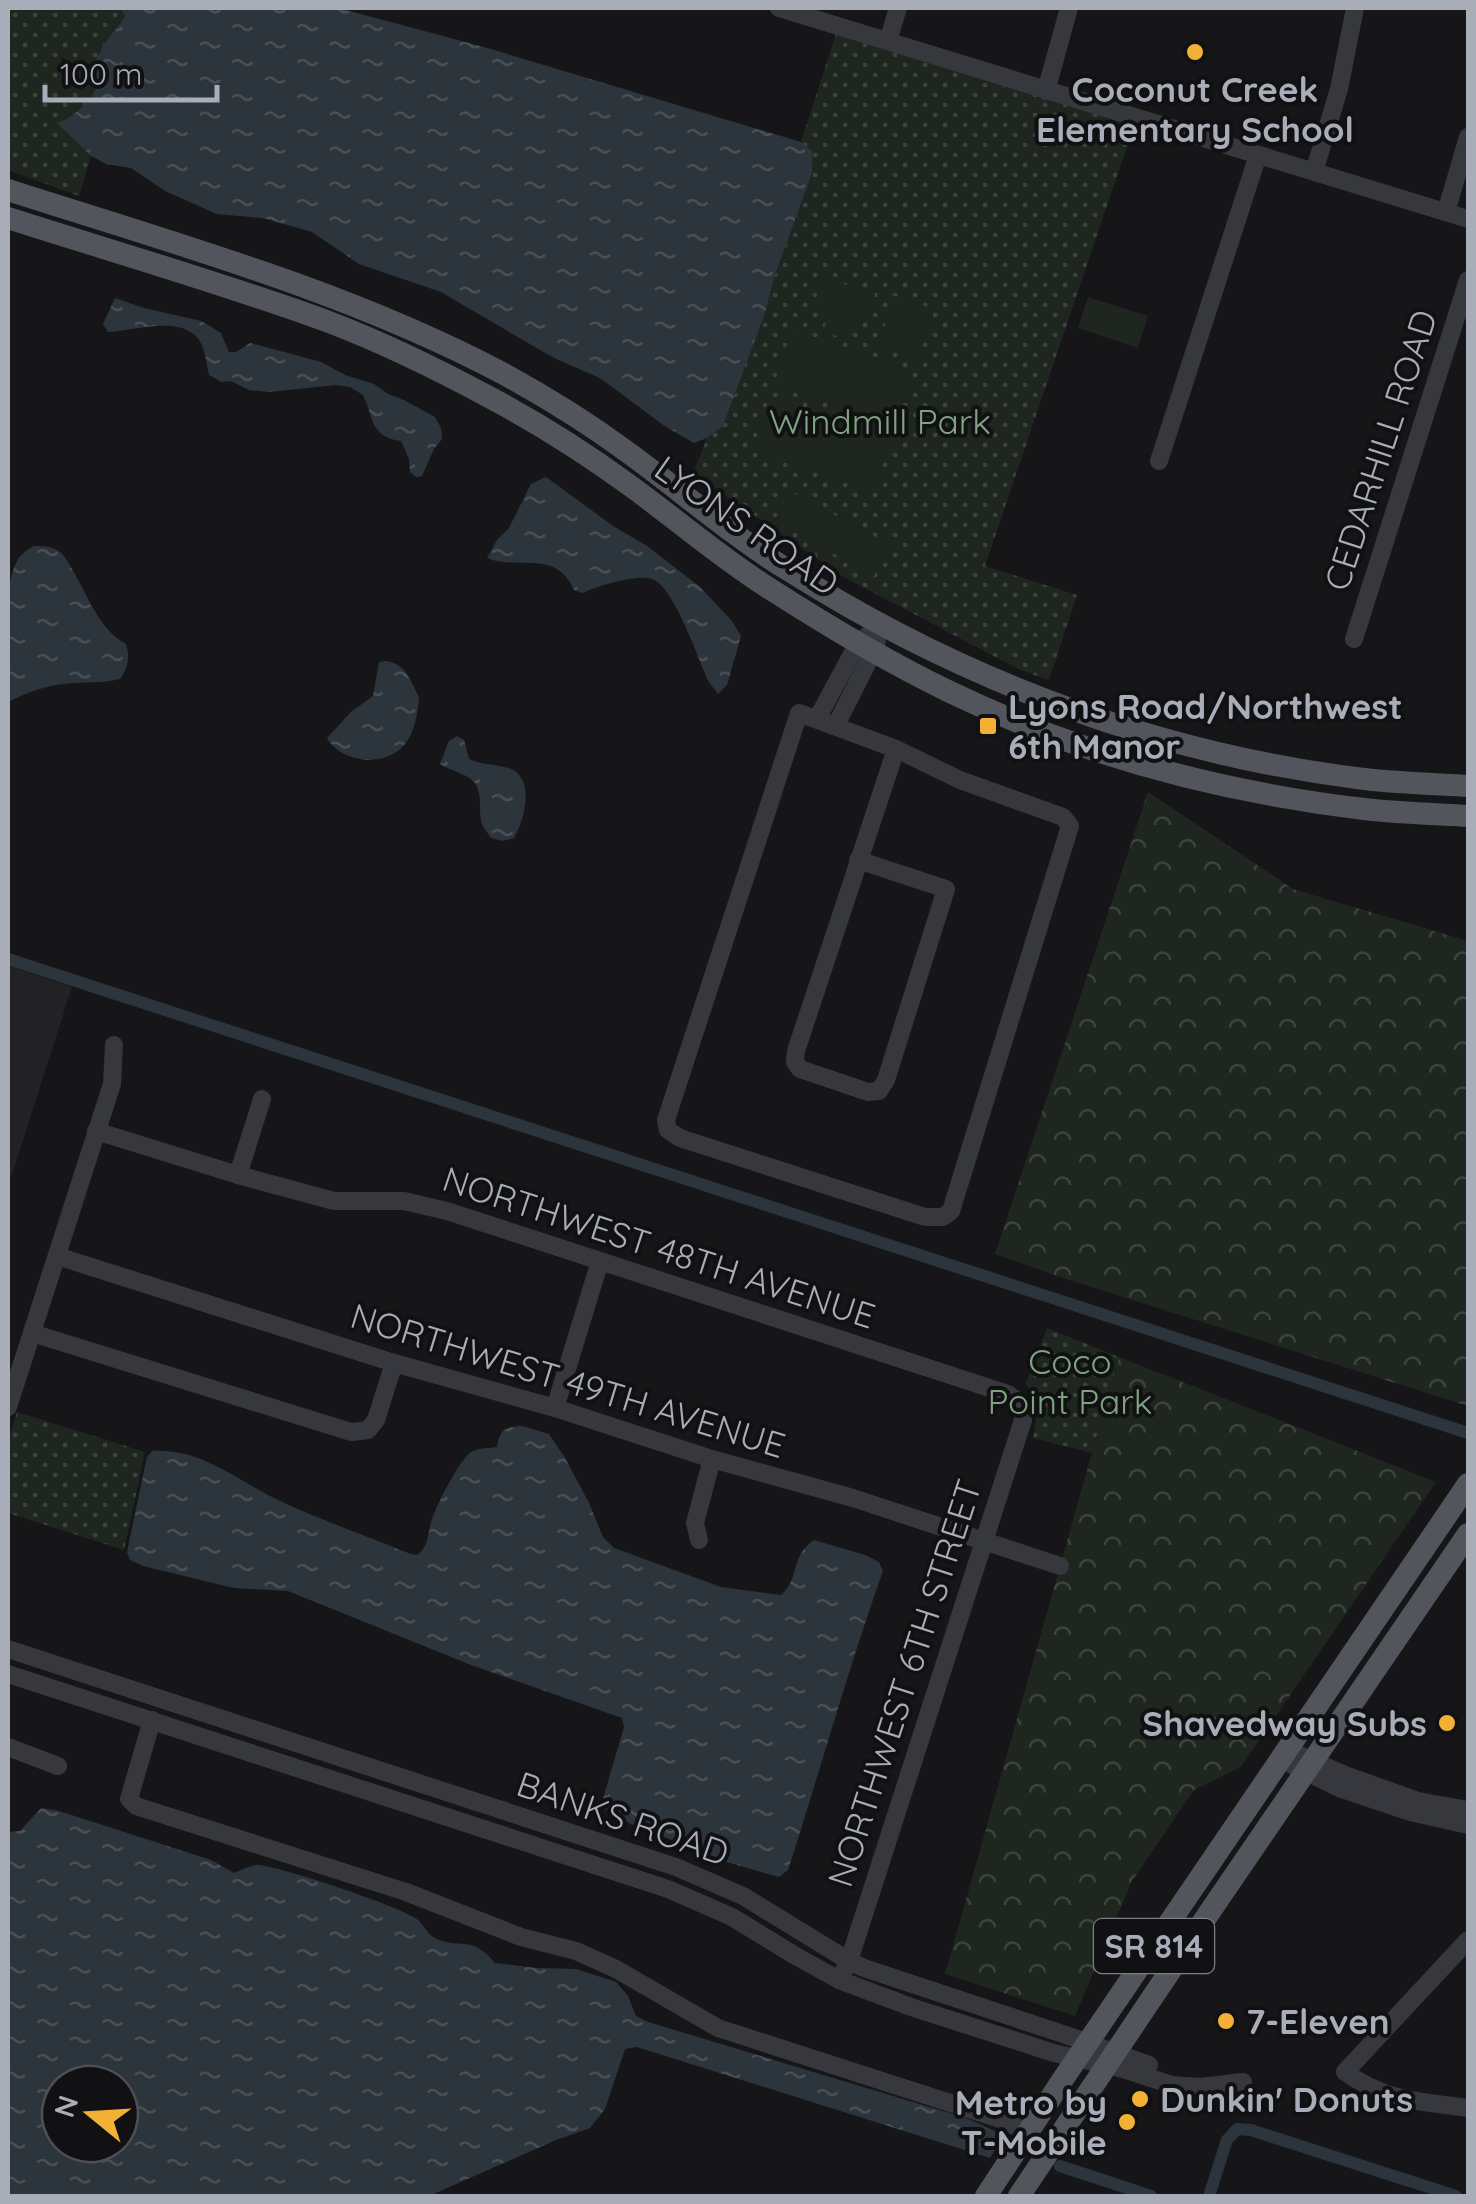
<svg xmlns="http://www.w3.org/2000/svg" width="1476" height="2204" font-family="Quicksand,sans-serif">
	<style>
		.built { fill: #222225 }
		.green { fill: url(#green-dots) }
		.forest { fill: url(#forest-crowns) }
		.pitch { fill: #1e261f }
		.water { fill: url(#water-ripples); fill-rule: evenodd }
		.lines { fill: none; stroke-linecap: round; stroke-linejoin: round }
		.canal { stroke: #2c353c; stroke-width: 12 }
		.minor { stroke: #37383d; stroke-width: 18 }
		.major { stroke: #53555c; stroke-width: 22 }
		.poi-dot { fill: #f2b134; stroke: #111113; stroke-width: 4 }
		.labels { text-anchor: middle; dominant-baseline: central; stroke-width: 8; stroke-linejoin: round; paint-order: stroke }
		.shield { fill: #111113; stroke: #7b7e86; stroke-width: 2.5 }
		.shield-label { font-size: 32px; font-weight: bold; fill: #a8adb8 }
		.poi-label { font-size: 35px; font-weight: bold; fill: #a8adb8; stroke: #111113; text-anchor: start }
		.park-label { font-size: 35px; fill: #7fa381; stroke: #111113 }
		.street-label { font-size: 35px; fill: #a8adb8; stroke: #111113 }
	</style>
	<defs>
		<pattern id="green-dots" width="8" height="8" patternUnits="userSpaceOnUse" patternTransform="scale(2.5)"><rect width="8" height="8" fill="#1e261f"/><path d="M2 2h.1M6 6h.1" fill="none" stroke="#3c433d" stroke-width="1.8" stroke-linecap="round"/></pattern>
		<pattern id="forest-crowns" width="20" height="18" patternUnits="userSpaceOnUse" patternTransform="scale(2.5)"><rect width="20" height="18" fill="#1e261f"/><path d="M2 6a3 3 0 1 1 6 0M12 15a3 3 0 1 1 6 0" fill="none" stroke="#3c433d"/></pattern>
		<pattern id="water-ripples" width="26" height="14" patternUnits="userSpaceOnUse" patternTransform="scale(2.5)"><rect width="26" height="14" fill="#2c353c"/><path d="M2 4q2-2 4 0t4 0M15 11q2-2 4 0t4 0" fill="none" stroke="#485056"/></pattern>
	</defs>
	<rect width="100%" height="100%" fill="#161618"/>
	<polygon class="built" points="8,966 72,987 8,1187"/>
	<g class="green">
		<path d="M 8,8 L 120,8 L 126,14 C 121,24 118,28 111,35 C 102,46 97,59 88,70 L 98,83 L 92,100 C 78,108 75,116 58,123 L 91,156 L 79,196 L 8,170 Z"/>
		<polygon points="836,34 1135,123 985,566 1077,595 1049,680 1020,670 842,576 693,473 707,438 723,426 765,313 774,278 812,173 812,151 801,142"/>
		<polygon points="1047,1328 1119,1357 1092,1453 1033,1438 1038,1406 1026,1383"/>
		<polygon points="17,1412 145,1452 124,1550 8,1513 8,1442"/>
	</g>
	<g class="forest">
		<polygon points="1148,792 1293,889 1468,941 1468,1406 1063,1278 995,1254"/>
		<polygon points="1119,1357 1436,1482 1241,1767 1194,1790 1132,1881 1075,2016 945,1974"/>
	</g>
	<g class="pitch">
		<polygon points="823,277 875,294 866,322 850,318 843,338 823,332 830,311 814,306"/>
		<polygon points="894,296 934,309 918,359 878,346"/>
		<polygon points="1088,297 1148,316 1138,348 1078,328"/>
		<polygon points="797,332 907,368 911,375 896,420 890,424 779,386 775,381 790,336"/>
		<polygon points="774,399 886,434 889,440 875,486 869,490 755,451 754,447 768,402"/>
		<polygon points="790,491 891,545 874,576 774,521"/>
	</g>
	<g class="water">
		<path d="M 120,8 L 338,8 L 484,47 L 801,142 L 812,151 L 812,173 L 774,278 L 765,313 L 723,426 L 707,438 L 694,443 L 666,427 L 600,378 L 554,358 L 441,292 L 359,264 L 312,232 L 263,218 L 217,214 L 165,191 L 131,168 L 106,164 L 91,156 L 57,123 C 76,116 77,109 92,100 L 97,83 L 87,71 C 97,60 102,46 111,35 C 117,28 121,24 125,15 Z"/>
		<path d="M 115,298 L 144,308 L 201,321 L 221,333 L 229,352 L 236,352 L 250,343 L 321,362 L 345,375 L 374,384 L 388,394 L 404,400 L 435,417 L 441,428 L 442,439 L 434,449 L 422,476 L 416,477 L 410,472 L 409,459 L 401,441 C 369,437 374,416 363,395 L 350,387 L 336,385 L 269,392 L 249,390 L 231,381 L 222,382 L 209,375 C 206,362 205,345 196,336 C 176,316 132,331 108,332 L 103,324 Z"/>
		<path d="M 546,477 L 613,526 L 647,546 L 700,587 L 732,621 L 741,636 L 727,685 L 718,694 L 709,682 C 698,660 675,587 652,579 C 636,574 598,586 583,593 L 574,590 C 556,548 519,571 487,558 L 497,540 L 509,528 L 531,484 Z"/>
		<path d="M 34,546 C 42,546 50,546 57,550 C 64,554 68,562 72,569 C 87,594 100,631 126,644 C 130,657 128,668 120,679 C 100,684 83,681 63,684 C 43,686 25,694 8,702 C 7,664 0,593 17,561 C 21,554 27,550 34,546 Z"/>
		<path d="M 386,661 C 407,664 410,681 419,697 C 417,715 415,737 399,750 C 378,767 340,761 327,738 L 351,712 L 373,696 L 379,662 Z"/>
		<path d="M 457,736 L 464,740 L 469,759 C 482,765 495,764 508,768 C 536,776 525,819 514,838 L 503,841 L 491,838 C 488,833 484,829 482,824 C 478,811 483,795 475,783 C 470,775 449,770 440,764 L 449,741 Z"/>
		<path d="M 522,1426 L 549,1434 L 565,1458 L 589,1503 L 603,1537 L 614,1548 L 721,1587 L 781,1595 C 800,1580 789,1557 814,1540 L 865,1555 L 879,1562 L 883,1571 C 848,1669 820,1771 788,1870 L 779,1877 L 730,1863 L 609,1815 L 602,1802 L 624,1727 L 622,1718 L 471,1665 L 288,1591 L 234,1588 L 143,1566 L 130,1560 L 127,1552 L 147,1457 L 152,1451 C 203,1448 237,1481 280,1501 C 323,1521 367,1536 410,1554 L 418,1555 C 430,1544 427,1533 432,1519 C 437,1505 460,1457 473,1451 C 479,1448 490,1448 497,1447 C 500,1430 504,1427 522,1426 Z"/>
		<path d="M 41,1808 L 59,1811 L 211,1860 L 234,1873 C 241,1870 249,1866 256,1865 C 272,1863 405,1908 418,1920 C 424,1925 426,1932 433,1937 C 458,1951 471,1933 495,1963 L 536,1968 L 576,1969 L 616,1982 L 628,1996 L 636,2016 L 648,2022 L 966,2118 L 1004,2135 L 990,2158 L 637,2047 L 625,2049 L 605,2109 L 590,2128 L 556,2140 L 429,2196 L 8,2196 L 8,1832 L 20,1831 ZM 60,2084 L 120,2084 L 120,2144 L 60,2144 Z"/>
	</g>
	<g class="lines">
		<g class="canal">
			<polyline points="8,959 1468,1433"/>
			<polyline points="1060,2166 1151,2196"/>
			<polyline points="1209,2196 1227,2140 1237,2129 1251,2130 1456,2196"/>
		</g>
		<g class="minor">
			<polyline points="779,8 1468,219"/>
			<polyline points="888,41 898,8"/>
			<polyline points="1046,91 1069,8"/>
			<polyline points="1314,172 1339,89 1355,8"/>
			<polyline points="1446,212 1468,137"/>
			<polyline points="1159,461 1258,155"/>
			<polyline points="1354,639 1468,280"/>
			<polygon points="799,713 896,749 960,780 1063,817 1070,826 951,1211 943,1217 925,1217 680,1138 668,1130 666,1120"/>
			<polyline points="817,719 858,643 881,625"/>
			<polyline points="836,725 873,652 877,640"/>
			<polyline points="858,860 946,889 886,1080 879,1091 868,1092 800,1069 795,1062 796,1051 896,749"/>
			<polyline points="96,1131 238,1175 334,1201 404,1201 447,1211 1008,1394 1022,1405 1023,1420 849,1961 839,1980"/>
			<polyline points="238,1175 262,1099"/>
			<polyline points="57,1256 394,1363 555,1408 712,1459 853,1498 1060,1566"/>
			<polyline points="32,1333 351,1432 368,1430 376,1420 394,1363"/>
			<polyline points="8,1407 112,1084 114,1045"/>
			<polyline points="555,1408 600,1261"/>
			<polyline points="699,1540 695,1523 712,1459"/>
			<polyline points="8,1649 676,1867 743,1896 849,1961 864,1968 1066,2035 1149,2065"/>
			<polyline points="8,1674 668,1889 732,1917 794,1955 839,1980 911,2007 1054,2053 1123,2069 1172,2085 1200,2087 1243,2082"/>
			<polyline points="152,1720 129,1799 136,1806 406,1892 521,1937 576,1951 616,1969 718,2028 1003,2120 1028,2133"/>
			<polyline points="8,1747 58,1766"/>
			<polyline points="1288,1750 1345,1775 1418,1801 1468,1810"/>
			<polyline points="1282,1760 1339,1788 1410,1812 1468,1825"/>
			<path d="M 1468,1940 L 1345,2072 C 1387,2102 1420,2101 1468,2108"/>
		</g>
		<g class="major">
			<path d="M 8,190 C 176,244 347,291 504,374 C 546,397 588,423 626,451 C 680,490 731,535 788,570 C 963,681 1158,754 1364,779 C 1399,783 1434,784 1468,786"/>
			<path d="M 8,218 C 114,252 223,283 329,322 C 384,343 437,369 489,397 C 538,423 587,454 632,487 C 677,520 720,557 767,587 C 826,625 886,661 948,691 C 1078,754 1221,792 1364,809 C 1399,813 1434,814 1468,816"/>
			<polyline points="986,2196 1063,2079 1468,1484"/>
			<polyline points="1019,2196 1209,1913 1468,1534"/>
		</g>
	</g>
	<g class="poi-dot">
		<circle cx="1195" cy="52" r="10"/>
		<rect x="978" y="716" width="20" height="20" rx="5"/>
		<circle cx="1447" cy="1723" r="10"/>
		<circle cx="1226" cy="2021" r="10"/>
		<circle cx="1140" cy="2099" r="10"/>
		<circle cx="1127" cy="2122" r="10"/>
	</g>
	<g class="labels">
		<rect class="shield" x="1094" y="1919" width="120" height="54" rx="8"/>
		<g class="shield-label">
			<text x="1154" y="1946">SR 814</text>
		</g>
		<g class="poi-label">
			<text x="1195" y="89" text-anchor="middle">Coconut Creek<tspan x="1195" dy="40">Elementary School</tspan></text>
			<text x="1008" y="706">Lyons Road/Northwest<tspan x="1008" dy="40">6th Manor</tspan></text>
			<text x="1427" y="1723" text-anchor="end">Shavedway Subs</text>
			<text x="1246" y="2021">7-Eleven</text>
			<text x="1160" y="2099">Dunkin' Donuts</text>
			<text x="1107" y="2102" text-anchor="end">Metro by<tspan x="1107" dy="40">T-Mobile</tspan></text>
		</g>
		<g class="park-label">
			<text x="880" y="421">Windmill Park</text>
			<text x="1070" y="1361">Coco<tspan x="1070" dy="40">Point Park</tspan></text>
		</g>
		<g class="street-label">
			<text transform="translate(1380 450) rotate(-72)">CEDARHILL ROAD</text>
			<text transform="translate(747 525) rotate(35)">LYONS ROAD</text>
			<text transform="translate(659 1247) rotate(18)">NORTHWEST 48TH AVENUE</text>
			<text transform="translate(568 1380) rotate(17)">NORTHWEST 49TH AVENUE</text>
			<text transform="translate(904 1683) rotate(-72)">NORTHWEST 6TH STREET</text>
			<text transform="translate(623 1818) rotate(19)">BANKS ROAD</text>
		</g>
	</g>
	<rect width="1476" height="2204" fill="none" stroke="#a8adb8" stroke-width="20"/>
	<g transform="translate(90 2114) rotate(288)"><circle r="48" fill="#111113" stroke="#4d4f55" stroke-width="2.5"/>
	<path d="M0-8L18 38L0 25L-18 38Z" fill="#f2b134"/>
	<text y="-15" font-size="28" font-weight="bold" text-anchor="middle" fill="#a8adb8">N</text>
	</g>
	<path d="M45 85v15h172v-15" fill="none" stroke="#a8adb8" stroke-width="5"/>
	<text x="60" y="85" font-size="30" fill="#a8adb8" stroke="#111113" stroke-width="8" paint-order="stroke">100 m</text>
</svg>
